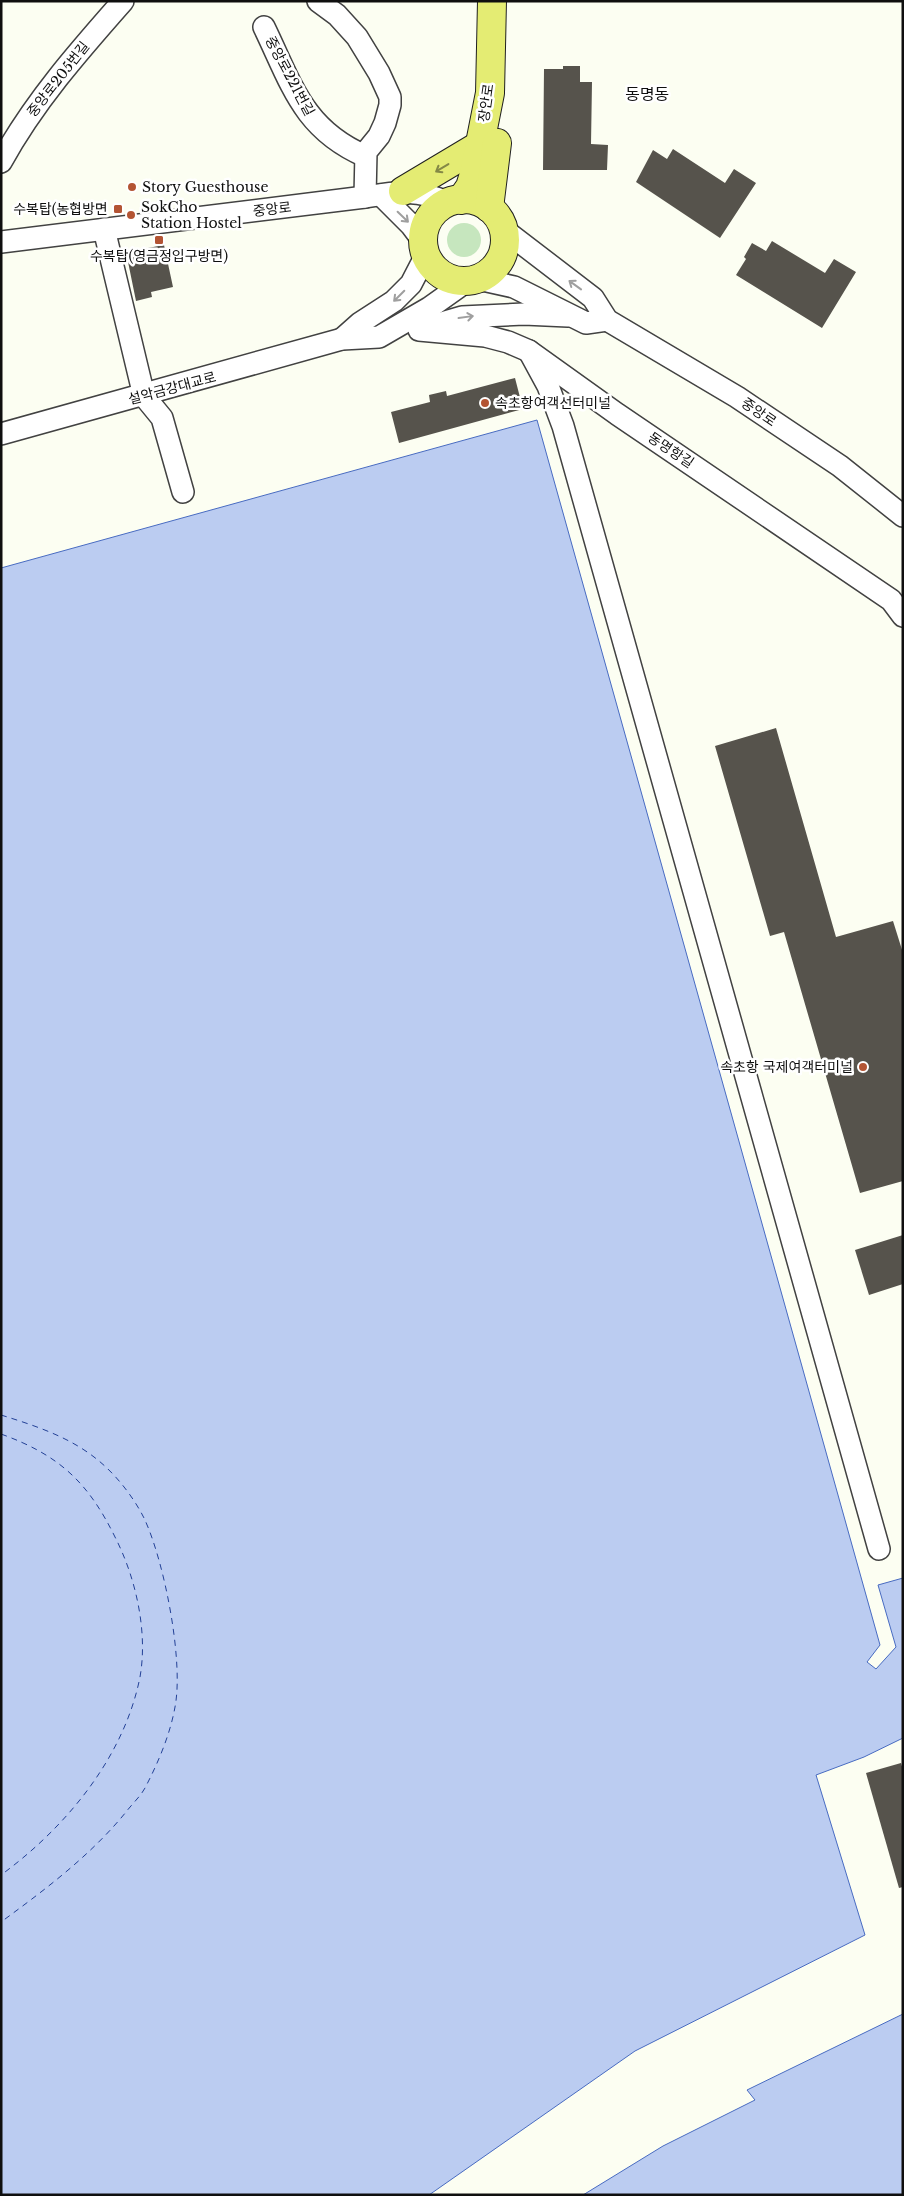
<svg xmlns="http://www.w3.org/2000/svg" width="904" height="2196" font-family="'Libre Baskerville','Noto Sans KR',serif">
	<style>
		.green { fill: #c6e6be }
		.water { fill: #bbccf1; stroke: #486bc1 }
		.lines { fill: none; stroke-linecap: round; stroke-linejoin: round }
		.ferry { stroke: #224096; stroke-width: 1; stroke-dasharray: 6 5; stroke-linecap: butt }
		.building { fill: #56534c }
		.minor-casing { stroke: #424242; stroke-width: 24 }
		.major-casing { stroke: #202020; stroke-width: 30 }
		.minor { stroke: #fff; stroke-width: 21 }
		.major { stroke: #e4ec73; stroke-width: 28 }
		.oneway { stroke: #848946 }
		.oneway2 { stroke: #9f9f9f }
		.poi-dot { fill: #b35433; stroke: #fff; stroke-width: 2 }
		.labels { text-anchor: middle; dominant-baseline: central; stroke-width: 5; stroke-linejoin: round; paint-order: stroke }
		.street-label { font-size: 14px; fill: #0f0f0f; stroke: #fff }
		.poi-label { font-size: 14px; fill: #0f0f0f; stroke: #fff; text-anchor: start }
		.quarter-label { font-size: 16px; fill: #0f0f0f; stroke: #fff }
	</style>
	<rect width="100%" height="100%" fill="#fcfef2"/>
	<circle class="green" cx="464" cy="240" r="17"/>
	<g class="water">
		<polygon points="537,420 880,1645 867,1662 876,1669 896,1647 878,1585 903,1578 903,1738 864,1757 816,1775 865,1935 635,2051 429,2195 1,2195 1,568"/>
		<polygon points="903,2014 903,2195 583,2195 663,2146 755,2100 747,2090"/>
	</g>
	<g class="lines">
		<g class="ferry">
			<path d="M 1,1415 C 33,1425 67,1436 94,1457 C 114,1472 133,1496 144,1518 C 164,1560 184,1661 175,1707 C 170,1735 158,1763 145,1788 C 140,1797 132,1804 126,1812 C 91,1855 46,1889 1,1922"/>
			<path d="M 1,1434 C 59,1455 88,1482 115,1537 C 136,1578 148,1632 140,1677 C 124,1758 65,1828 1,1875"/>
		</g>
	</g>
	<g class="building">
		<polygon points="563,66 580,66 580,82 592,82 591,144 608,145 607,170 543,170 544,69 563,69"/>
		<polygon points="673,149 725,183 734,169 756,183 720,238 636,182 653,150 667,159"/>
		<polygon points="772,241 825,273 834,259 856,272 822,328 736,275 746,259 744,257 752,243 766,251"/>
		<polygon points="164,245 173,287 151,292 152,297 136,301 126,252"/>
		<polygon points="515,378 523,409 399,443 391,412 430,402 429,395 446,391 447,396"/>
		<polygon points="776,728 836,937 893,921 903,953 903,1181 860,1193 784,932 770,936 715,746"/>
		<polygon points="903,1235 903,1284 869,1295 855,1250"/>
		<polygon points="901,1763 903,1770 903,1887 899,1888 866,1773"/>
	</g>
	<g class="lines">
		<defs>
			<g id="minor">
				<polyline points="318,1 337,15 357,37 379,73 390,97 390,105 385,123 379,136 366,152 365,197"/>
				<path d="M 264,27 C 292,85 303,129 365,156"/>
				<path d="M 1,162 C 34,102 78,52 123,1"/>
				<polyline points="381,195 411,225 423,241"/>
				<polyline points="104,229 144,396 162,418 183,492"/>
				<polyline points="503,229 593,298 607,320 737,397 840,466 903,516"/>
				<path d="M 1,242 L 365,197 C 396,192 418,188 448,203"/>
				<polyline points="478,279 514,287 586,323 607,320"/>
				<polyline points="428,327 462,317 524,314 568,316"/>
				<polyline points="419,330 485,336 508,342 529,351 617,414 891,600 903,616"/>
				<polyline points="342,339 360,323 394,301 411,284 426,255"/>
				<polyline points="529,351 548,386 563,426 879,1549"/>
				<polyline points="1,434 342,339 379,337 429,308 467,281"/>
			</g>
			<g id="major">
				<polyline points="403,191 480,145"/>
				<circle cx="464" cy="240" r="41"/>
				<polyline points="461,200 470,187 474,174 490,93 492,1"/>
				<polyline points="489,208 497,143"/>
			</g>
		</defs>
		<use href="#minor" class="minor-casing"/>
		<use href="#major" class="major-casing"/>
		<use href="#minor" class="minor"/>
		<use href="#major" class="major"/>
	</g>
	<defs><path id="oneway-shaft" d="M-6 0H5M1.5-3L5.5 0L1.5 3" fill="none" stroke-width="1.6" stroke-linecap="round" stroke-linejoin="round" transform="scale(1.25)"/></defs>
	<use class="oneway" href="#oneway-shaft" transform="translate(442 168) rotate(149)"/>
	<g class="oneway2">
		<use href="#oneway-shaft" transform="translate(403 217) rotate(44)"/>
		<use href="#oneway-shaft" transform="translate(575 285) rotate(-144)"/>
		<use href="#oneway-shaft" transform="translate(399 296) rotate(135)"/>
		<use href="#oneway-shaft" transform="translate(466 317) rotate(-8)"/>
	</g>
	<g class="poi-dot">
		<circle cx="132" cy="187" r="5"/>
		<rect x="113" y="204" width="10" height="10" rx="2.5"/>
		<circle cx="131" cy="215" r="5"/>
		<rect x="154" y="235" width="10" height="10" rx="2.5"/>
		<circle cx="485" cy="403" r="5"/>
		<circle cx="863" cy="1067" r="5"/>
	</g>
	<g class="labels">
		<g class="street-label">
			<text transform="translate(290 76) rotate(62)">중앙로221번길</text>
			<text transform="translate(58 79) rotate(-52)">중앙로205번길</text>
			<text transform="translate(486 103) rotate(-82)">장안로</text>
			<text transform="translate(272 209) rotate(-7)">중앙로</text>
			<text transform="translate(172 388) rotate(-15)">설악금강대교로</text>
			<text transform="translate(759 412) rotate(34)">중앙로</text>
			<text transform="translate(671 450) rotate(34)">동명항길</text>
		</g>
		<g class="poi-label">
			<text x="142" y="187">Story Guesthouse</text>
			<text x="141" y="207">SokCho<tspan x="141" dy="16">Station Hostel</tspan></text>
			<text x="108" y="209" text-anchor="end">수복탑(농협방면</text>
			<text x="159" y="256" text-anchor="middle">수복탑(영금정입구방면)</text>
			<text x="495" y="403">속초항여객선터미널</text>
			<text x="853" y="1067" text-anchor="end">속초항 국제여객터미널</text>
		</g>
		<g class="quarter-label">
			<text x="647" y="94">동명동</text>
		</g>
	</g>
	<rect width="904" height="2196" fill="none" stroke="#0f0f0f" stroke-width="5"/>
</svg>
